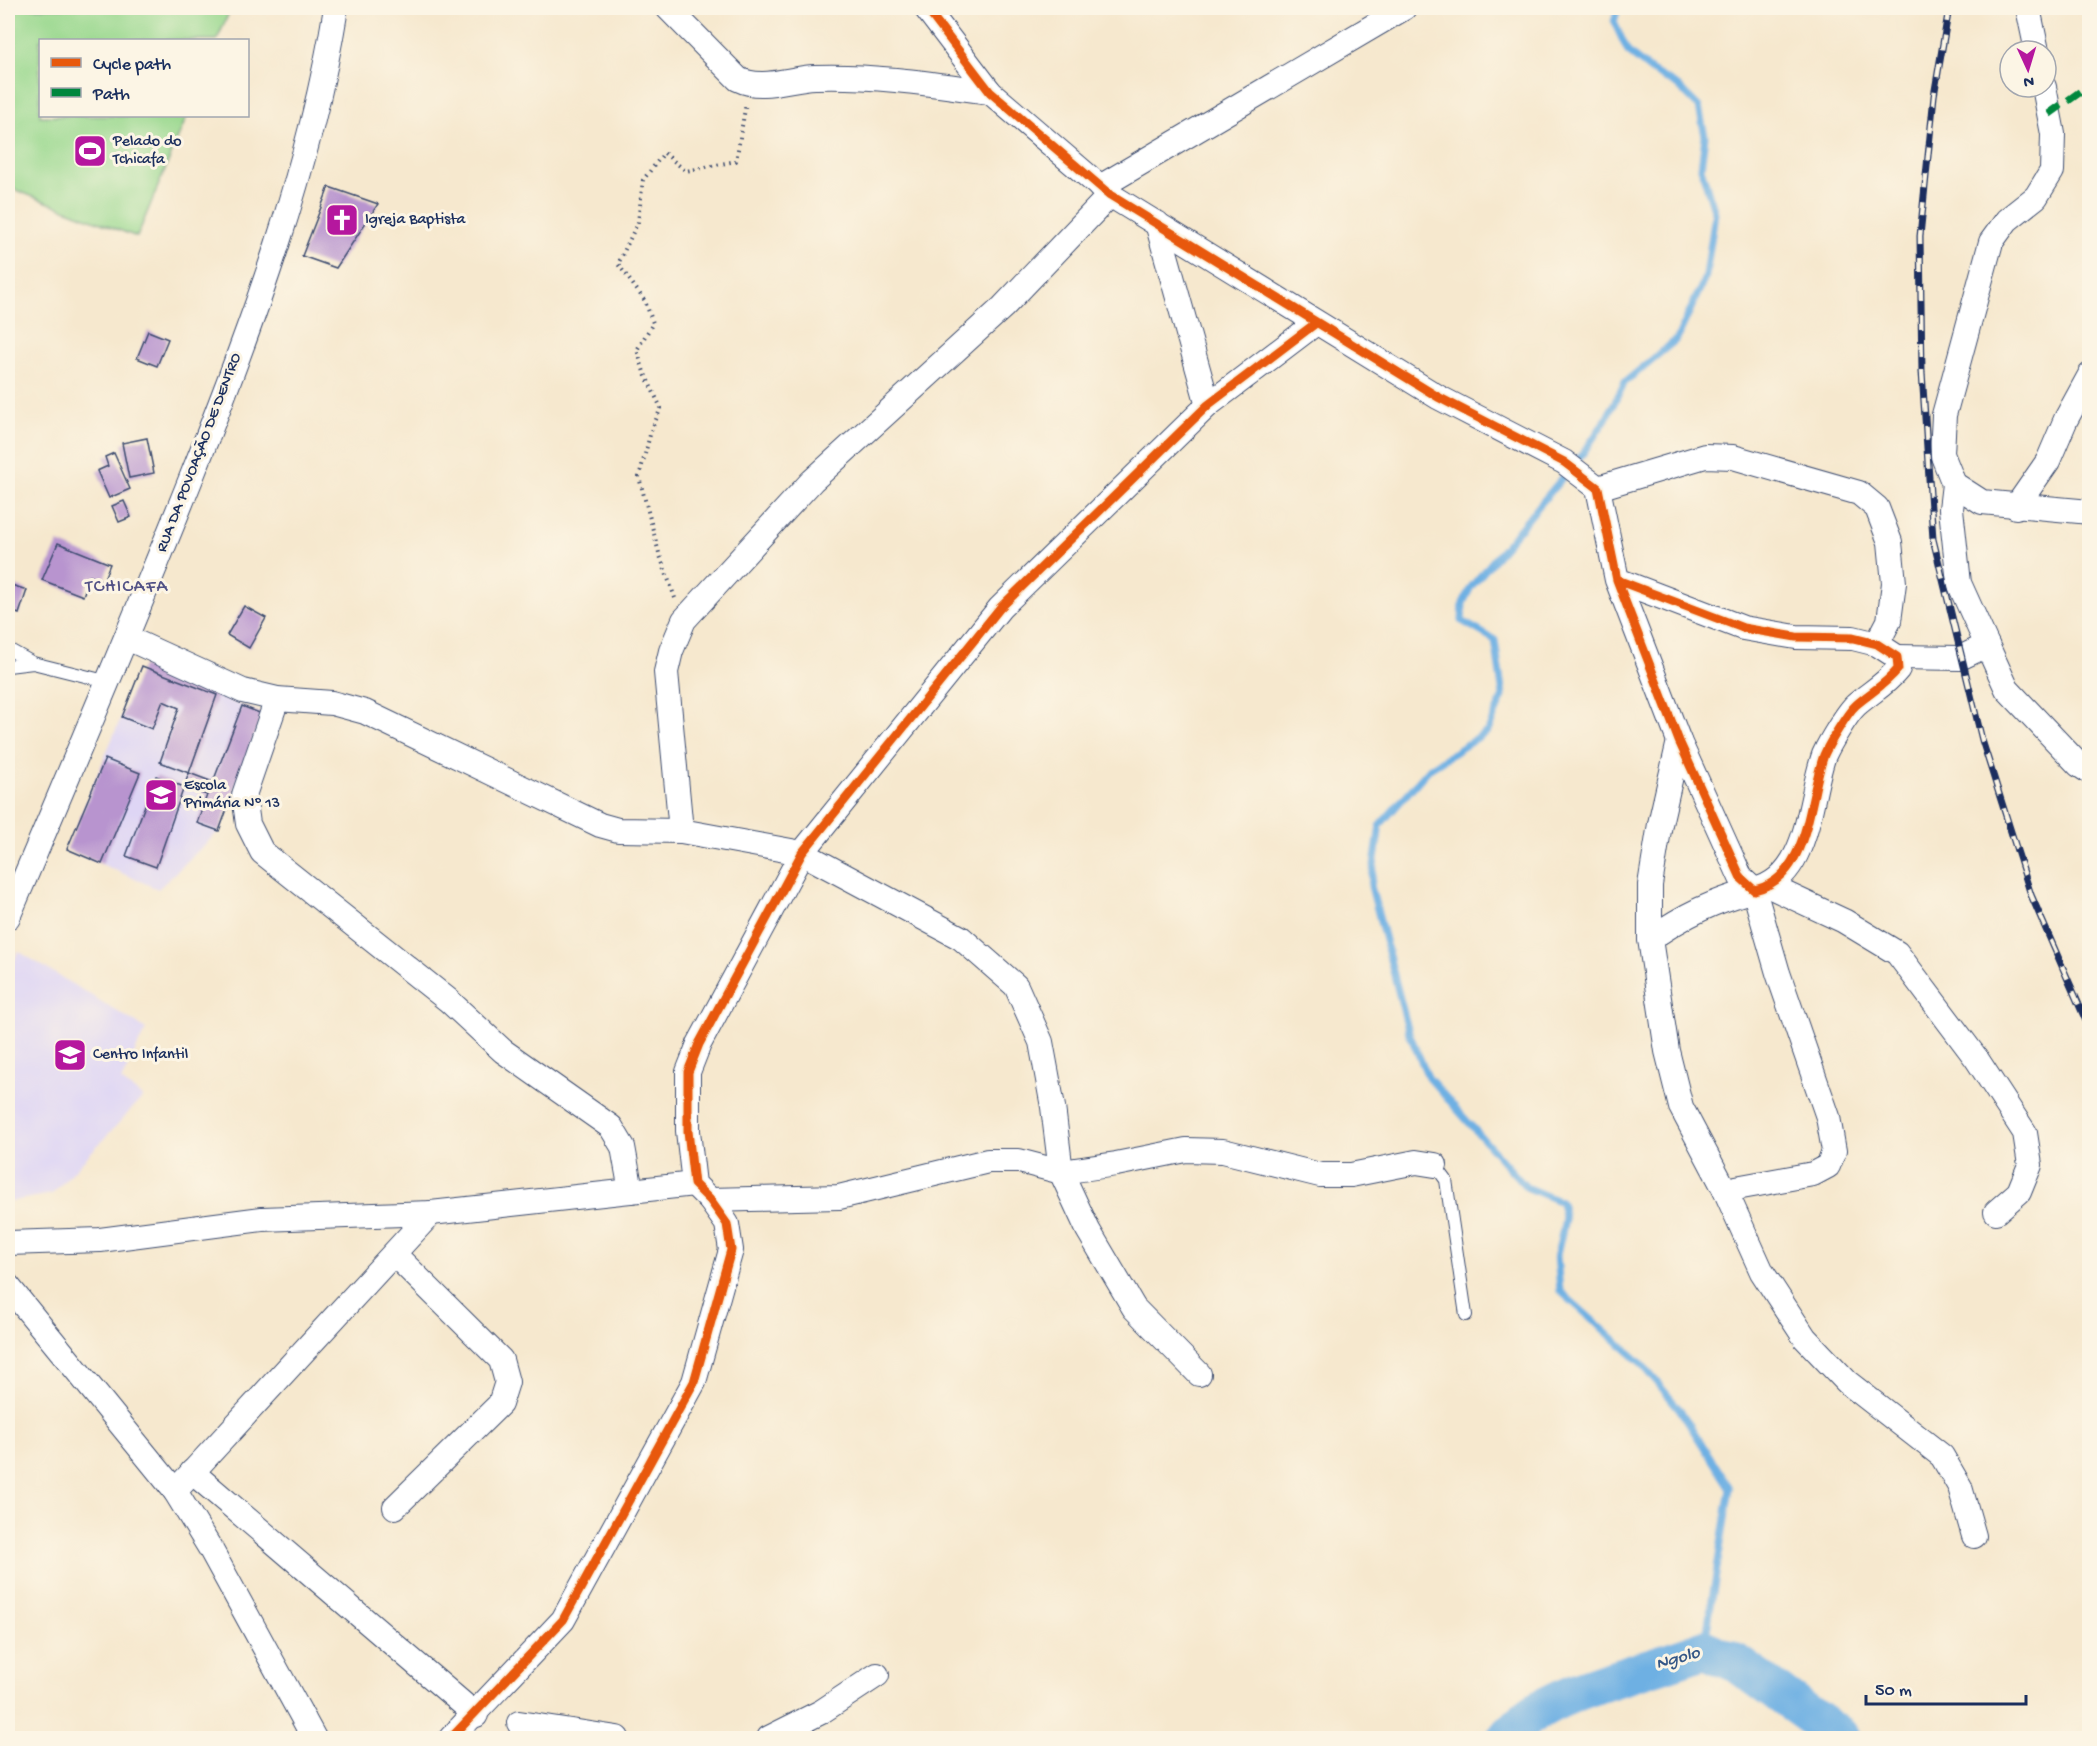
<svg xmlns="http://www.w3.org/2000/svg" width="2097" height="1746" font-family="'Gochi Hand',sans-serif">
	<style>
		.built { fill: #ded5f5 }
		.green { fill: #99d88e; stroke: #5a8476; stroke-width: 1.5 }
		.lines { fill: none; stroke-linecap: round; stroke-linejoin: round }
		.stream { stroke: #6eb0e3; stroke-width: 7 }
		.river { stroke: #6eb0e3; stroke-width: 39 }
		.building { fill: #b894cf }
		.service-casing { stroke: #3c4b6f; stroke-width: 14 }
		.minor-casing { stroke: #3c4b6f; stroke-width: 26 }
		.path { stroke: #3c4b6f; stroke-width: 4; stroke-dasharray: 1.5 4.5; stroke-linecap: butt }
		.service { stroke: #fff; stroke-width: 12 }
		.minor { stroke: #fff; stroke-width: 24 }
		.rail-casing { stroke: #1b2f5e; stroke-width: 7 }
		.rail { stroke: #fcf5e5; stroke-width: 4.5; stroke-dasharray: 14; stroke-linecap: butt }
		.quiet { stroke: #00873e; stroke-width: 8; stroke-dasharray: 15 8; stroke-linecap: butt }
		.cycleway-casing { stroke: #fcf5e5; stroke-width: 13 }
		.cycleway { stroke: #e8590c; stroke-width: 9 }
		.labels { text-anchor: middle; dominant-baseline: central; stroke-width: 6; stroke-linejoin: round; paint-order: stroke }
		.poi-label { font-size: 16px; fill: #1b2f5e; stroke: #fcf5e5; text-anchor: start }
		.street-label { font-size: 16px; fill: #1b2f5e; stroke: #fcf5e5 }
		.neighbourhood-label { font-size: 18px; letter-spacing: 1.5px; fill: #525286; stroke: #fcf5e5 }
		.water-label { font-size: 18px; font-style: italic; fill: #345686; stroke: #fcf5e5 }
	</style>
	<rect width="100%" height="100%" fill="#fcf5e5"/>
	<filter id="ink" filterUnits="userSpaceOnUse"><feTurbulence type="fractalNoise" baseFrequency=".0167" numOctaves="2"/><feDisplacementMap in="SourceGraphic" scale="12" xChannelSelector="R" yChannelSelector="G"/><feConvolveMatrix kernelMatrix="1 2 1 2 8 2 1 2 1" color-interpolation-filters="sRGB"/></filter>
	<filter id="wash" filterUnits="userSpaceOnUse"><feTurbulence type="fractalNoise" baseFrequency=".008" numOctaves="4" result="noise"/><feDisplacementMap in="SourceGraphic" scale="24" xChannelSelector="R" yChannelSelector="G"/><feGaussianBlur stdDeviation="1.35" result="paint"/><feColorMatrix in="noise" values="0 0 0 0 0 0 0 0 0 0 0 0 0 0 0 0 0 1.4 0 .05"/><feComposite in="paint" operator="in"/></filter>
	<g filter="url(#wash)">
		<rect width="100%" height="100%" fill="#f6e8ce"/>
		<g class="built">
			<polygon points="142,666 262,714 219,831 158,889 67,849"/>
			<polygon points="18,951 146,1029 121,1081 143,1097 52,1194 8,1202 8,979"/>
		</g>
		<polygon class="green" points="8,8 231,8 217,40 40,40 40,116 187,116 137,237 8,187"/>
		<g class="lines">
			<polyline class="stream" points="1618,8 1614,22 1628,52 1652,71 1678,86 1699,107 1705,136 1701,168 1715,213 1706,276 1677,339 1625,382 1606,419 1584,452 1471,587 1463,603 1462,621 1495,640 1503,696 1488,731 1430,768 1380,825 1371,886 1409,1033 1428,1077 1526,1187 1561,1202 1565,1220 1557,1255 1560,1291 1641,1363 1680,1410 1730,1488 1704,1649"/>
			<path class="river" d="M 1506,1738 C 1516,1730 1526,1717 1537,1711 C 1589,1681 1649,1671 1704,1649 L 1738,1664 L 1841,1738"/>
		</g>
		<g id="blocks">
			<g class="building">
				<polygon points="329,187 378,204 336,268 302,256"/>
				<polygon points="148,331 168,339 157,366 137,358"/>
				<polygon points="147,438 154,473 129,478 122,443"/>
				<polygon points="114,453 130,489 109,498 97,471 108,466 105,457"/>
				<polygon points="124,501 131,517 119,522 112,506"/>
				<polygon points="58,543 110,564 103,581 90,576 83,596 42,580"/>
				<polygon points="8,584 27,590 19,614 8,610"/>
				<polygon points="244,606 266,618 249,648 227,635"/>
				<polygon points="142,666 217,695 189,773 160,762 179,708 163,701 152,729 122,717"/>
				<polygon points="242,706 262,714 219,831 197,823 207,795 184,787 189,773 213,782"/>
				<polygon points="105,759 140,773 102,864 67,849"/>
				<polygon points="156,776 184,787 156,867 126,856"/>
			</g>
		</g>
	</g>
	<g filter="url(#ink)">
		<use href="#blocks" fill-opacity="0" stroke="#3c4b6f" stroke-width="1.5"/>
		<g class="lines">
			<defs>
				<g id="service">
					<polyline points="8,649 33,663"/>
					<polyline points="8,666 33,663 109,682"/>
					<polyline points="1435,1165 1446,1180 1466,1315"/>
				</g>
				<g id="minor">
					<path d="M 668,8 L 738,79 C 762,91 789,78 815,77 C 874,75 932,84 990,92"/>
					<path d="M 926,8 L 990,92 L 1110,195 L 1438,397 L 1564,462 L 1598,488 L 1617,580 L 1679,741 L 1741,878 L 1754,890 C 1810,878 1808,799 1824,755 C 1829,744 1847,713 1856,705 C 1871,692 1885,685 1898,669 L 1897,657 L 1877,644 L 1853,638 L 1796,637 L 1743,628 L 1617,580"/>
					<polyline points="2028,8 2037,51"/>
					<polyline points="1100,187 1404,8"/>
					<polyline points="1110,195 1003,307 812,481 684,620 671,651 666,672 681,831 802,853 961,938 1016,986 1041,1042 1053,1107 1061,1172 1088,1230 1134,1308 1199,1374"/>
					<polyline points="1157,223 1208,405"/>
					<polyline points="1954,484 1982,502 2090,512"/>
					<polyline points="1598,488 1705,456 1733,457 1859,493 1877,508 1890,542 1894,583 1889,621 1877,644"/>
					<polyline points="2016,507 2048,461 2066,419 2090,375"/>
					<polyline points="127,638 243,691 277,699 332,703 365,712 600,825 618,830 681,831"/>
					<polyline points="1987,645 1959,583 1951,509 1954,484 1942,454 1944,415 1991,242 2007,220 2036,197 2052,171 2053,134 2044,87"/>
					<polyline points="1897,657 1960,658 1987,645 2007,689 2079,765 2090,772"/>
					<polyline points="277,699 244,795 248,824 262,852 448,1000 503,1051 611,1127 623,1147 631,1191"/>
					<polyline points="1679,741 1660,824 1650,885 1650,939 1667,1051 1681,1107 1725,1190 1762,1272 1805,1338 1847,1382 1942,1456 1960,1487 1974,1536"/>
					<polyline points="1769,886 1844,921 1897,953 1976,1058 2025,1133 2030,1165 2019,1192 1996,1212"/>
					<path d="M 8,917 C 70,772 131,628 190,481 C 251,328 310,170 336,8"/>
					<path d="M 1650,939 C 1686,914 1712,902 1754,890 L 1778,973 L 1828,1117 L 1834,1151 L 1828,1166 L 1813,1174 L 1725,1190"/>
					<polyline points="710,1200 839,1197 988,1161 1019,1161 1061,1172 1116,1164 1186,1150 1223,1151 1320,1175 1351,1175 1416,1162 1435,1165"/>
					<polyline points="8,1243 100,1240 262,1219 431,1213 694,1184"/>
					<polyline points="394,1254 501,1360 507,1382 500,1404 395,1507"/>
					<polyline points="8,1286 175,1491 210,1548 314,1738"/>
					<polyline points="192,1472 476,1715"/>
					<polyline points="175,1491 431,1213"/>
					<polyline points="519,1723 617,1738"/>
					<polyline points="451,1738 563,1620 694,1382 731,1250 727,1224 710,1200 694,1184 688,1131 688,1072 699,1044 802,853 1000,608 1208,405 1316,323"/>
					<polyline points="769,1738 821,1712 877,1675"/>
				</g>
			</defs>
			<use href="#service" class="service-casing"/>
			<use href="#minor" class="minor-casing"/>
			<polyline class="path" points="675,598 659,553 639,477 651,431 661,408 644,372 637,350 653,323 645,301 618,264 638,222 643,180 664,153 686,171 736,161 746,103"/>
			<use href="#service" class="service"/>
			<use href="#minor" class="minor"/>
			<defs>
				<polyline id="rail" points="1949,8 1934,96 1920,236 1922,372 1933,539 1982,740 2031,895 2090,1030"/>
			</defs>
			<use href="#rail" class="rail-casing"/>
			<use href="#rail" class="rail"/>
			<polyline class="quiet" points="2049,114 2090,85"/>
			<defs>
				<g id="cycleway">
					<path d="M 926,8 L 990,92 L 1110,195 L 1438,397 L 1564,462 L 1598,488 L 1617,580 L 1679,741 L 1741,878 L 1754,890 C 1810,878 1808,799 1824,755 C 1829,744 1847,713 1856,705 C 1871,692 1885,685 1898,669 L 1897,657 L 1877,644 L 1853,638 L 1796,637 L 1743,628 L 1617,580"/>
					<polyline points="451,1738 563,1620 694,1382 731,1250 727,1224 710,1200 694,1184 688,1131 688,1072 699,1044 802,853 1000,608 1208,405 1316,323"/>
				</g>
			</defs>
			<use href="#cycleway" class="cycleway-casing"/>
			<use href="#cycleway" class="cycleway"/>
		</g>
	</g>
	<defs>
		<symbol id="stadium-square" viewBox="-11 -11 22 22"><rect x="-9" y="-9" width="18" height="18" rx="4" fill="#b5179e" stroke="#fcf5e5"/><path d="M0-5a6.5 5 0 1 0 0 10a6.5 5 0 1 0 0-10ZM-3.5-1.8h7v3.6h-7Z" fill="#fff"/></symbol>
		<symbol id="church-square" viewBox="-11 -11 22 22"><rect x="-9" y="-9" width="18" height="18" rx="4" fill="#b5179e" stroke="#fcf5e5"/><path d="M-1.2-6h2.4v3.5h3.3v2.4h-3.3V6h-2.4V-.1h-3.3v-2.4h3.3Z" fill="#fff"/></symbol>
		<symbol id="school-square" viewBox="-11 -11 22 22"><rect x="-9" y="-9" width="18" height="18" rx="4" fill="#b5179e" stroke="#fcf5e5"/><path d="M0-5L7-2L0 1L-7-2ZM-4 1L0 2.5L4 1V4Q0 6-4 4Z" fill="#fff"/></symbol>
	</defs>
	<g fill-rule="evenodd">
		<use href="#stadium-square" x="71" y="132" width="38" height="38"/>
		<use href="#church-square" x="323" y="201" width="38" height="38"/>
		<use href="#school-square" x="142" y="776" width="38" height="38"/>
		<use href="#school-square" x="51" y="1036" width="38" height="38"/>
	</g>
	<g class="labels">
		<g class="poi-label">
			<text x="113" y="142">Pelado do<tspan x="113" dy="18">Tchicafa</tspan></text>
			<text x="365" y="220">Igreja Baptista</text>
			<text x="184" y="786">Escola<tspan x="184" dy="18">Primária Nº 13</tspan></text>
			<text x="93" y="1055">Centro Infantil</text>
		</g>
		<g class="street-label">
			<text transform="translate(200 453) rotate(-69)">RUA DA POVOAÇÃO DE DENTRO</text>
		</g>
		<g class="neighbourhood-label">
			<text x="127" y="587">TCHICAFA</text>
		</g>
		<g class="water-label">
			<text transform="translate(1678 1659) rotate(-16)">Ngolo</text>
		</g>
	</g>
	<rect width="2097" height="1746" fill="none" stroke="#fcf5e5" stroke-width="30"/>
	<rect x="39" y="39" width="210" height="78" fill="#fcf5e5" stroke="#a2a6af" stroke-width="1.5"/>
	<rect x="51" y="58" width="30" height="9" fill="#e8590c" stroke="#a2a6af" stroke-width="1.5"/>
	<text x="93" y="69" font-size="18" fill="#1b2f5e">Cycle path</text>
	<rect x="51" y="88" width="30" height="9" fill="#00873e" stroke="#a2a6af" stroke-width="1.5"/>
	<text x="93" y="99" font-size="18" fill="#1b2f5e">Path</text>
	<g transform="translate(2028 69) rotate(176)"><circle r="28" fill="#fcf5e5" stroke="#a2a6af" stroke-width="1.5"/>
	<path d="M0-4.5L10 22L0 15L-10 22Z" fill="#b5179e"/>
	<text y="-9" font-size="16" font-weight="bold" text-anchor="middle" fill="#1b2f5e">N</text>
	</g>
	<path d="M1866 1695v9h160v-9" fill="none" stroke="#1b2f5e" stroke-width="3"/>
	<text x="1875" y="1695" font-size="18" fill="#1b2f5e" stroke="#fcf5e5" stroke-width="4.5" paint-order="stroke">50 m</text>
</svg>
